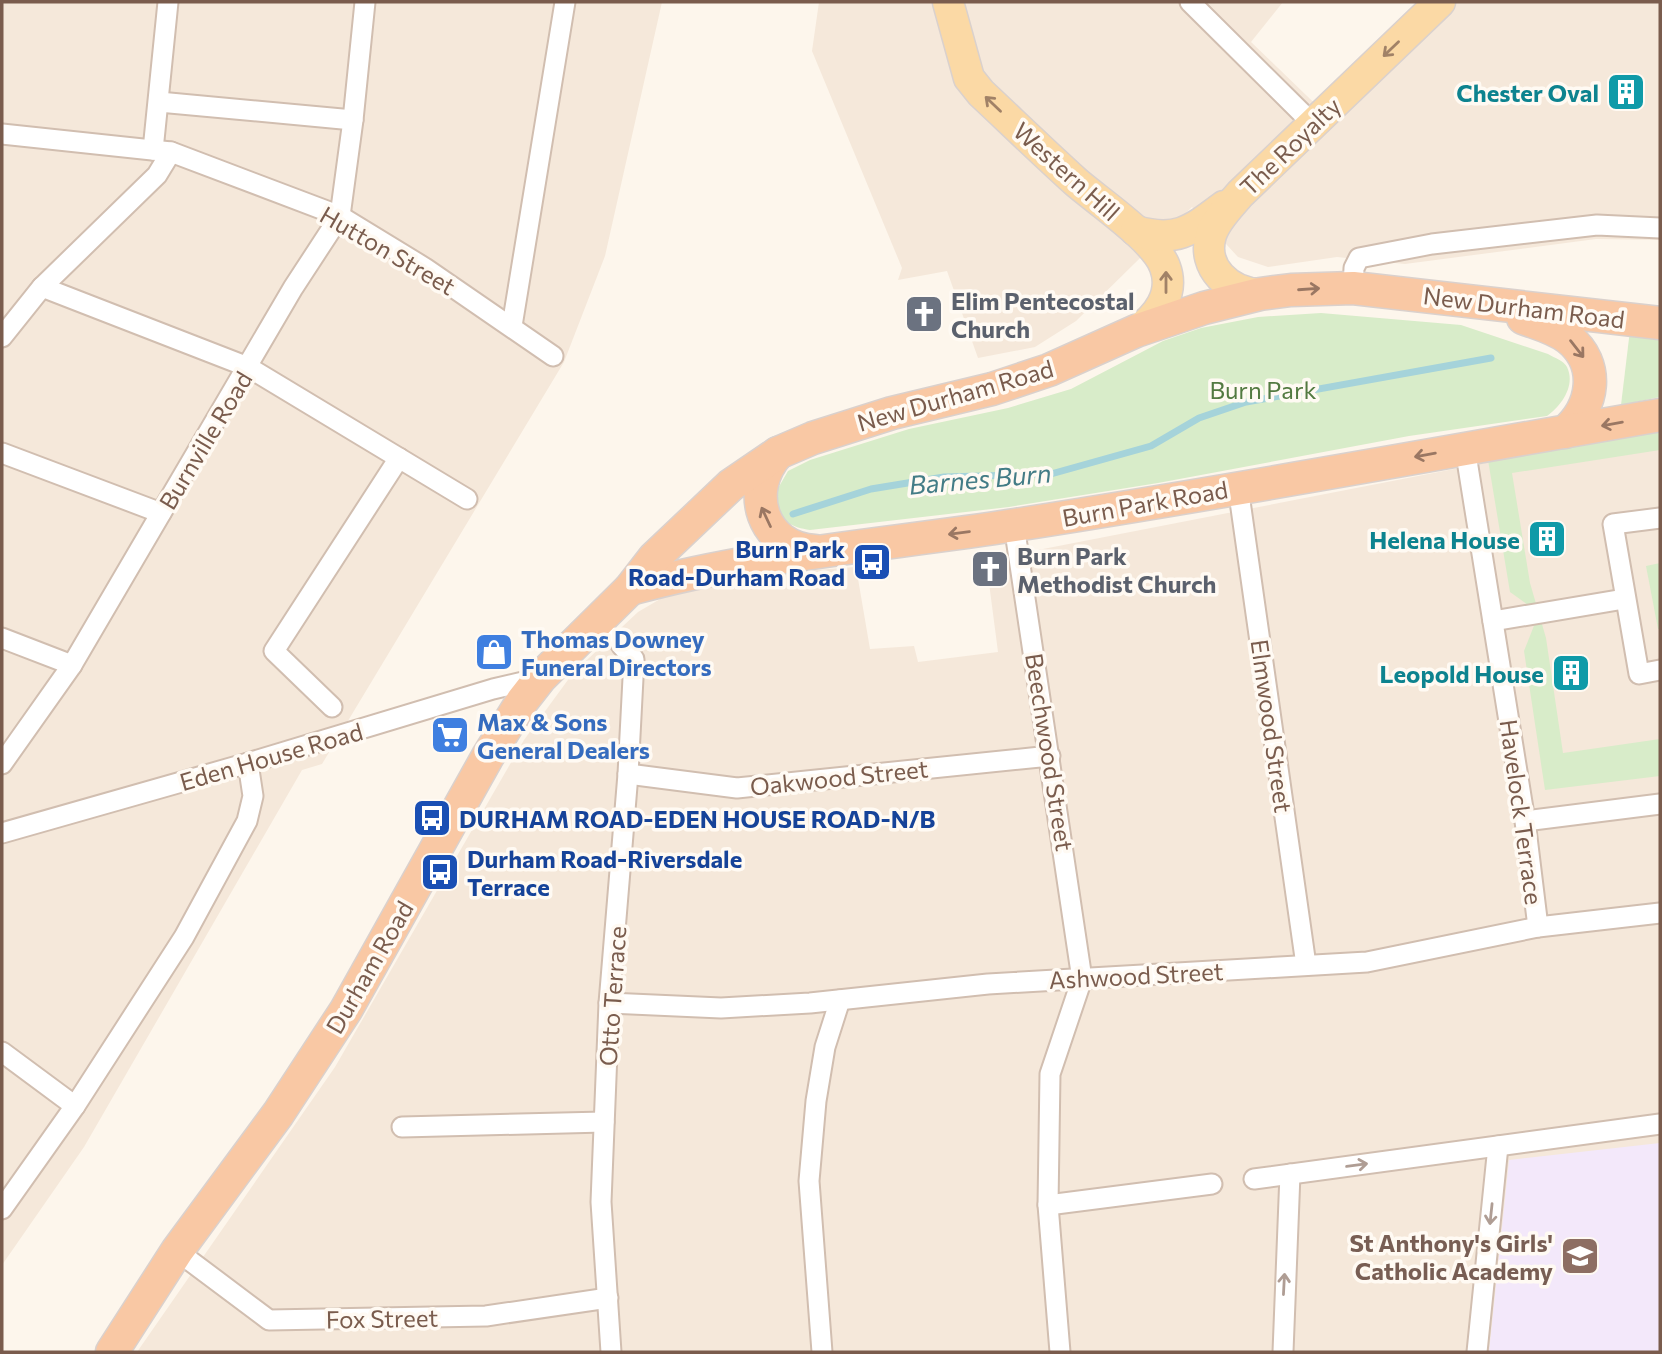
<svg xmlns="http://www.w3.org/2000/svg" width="1662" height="1354" font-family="Commissioner,sans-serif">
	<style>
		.residential { fill: #f5e8da }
		.education { fill: #f3e8fa }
		.green { fill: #d8ecc9 }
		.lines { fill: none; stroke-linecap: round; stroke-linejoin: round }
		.stream { stroke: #a5d3da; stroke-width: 7 }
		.pedestrian-casing { stroke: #d1beb0; stroke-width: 18 }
		.minor-casing { stroke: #d1beb0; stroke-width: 23 }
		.primary-casing { stroke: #dad1cd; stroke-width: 33 }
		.trunk-casing { stroke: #dad1cd; stroke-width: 35 }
		.pedestrian { stroke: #fff; stroke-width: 14 }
		.minor { stroke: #fff; stroke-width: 19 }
		.primary { stroke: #fbd9a5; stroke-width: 30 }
		.trunk { stroke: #f9c8a4; stroke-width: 32 }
		.oneway { stroke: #a18267 }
		.oneway2 { stroke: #9a7763 }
		.oneway3 { stroke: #af9d94 }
		.labels { text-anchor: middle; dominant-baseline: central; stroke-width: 7; stroke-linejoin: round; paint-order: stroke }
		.culture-label { font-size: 24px; font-weight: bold; fill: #0d838f; stroke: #fffaf3; text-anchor: end }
		.street-label { font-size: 24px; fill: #7a5c4d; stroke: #fffaf3 }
		.worship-label { font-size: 24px; font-weight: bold; fill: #5b616d; stroke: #fffaf3; text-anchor: start }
		.park-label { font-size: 24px; fill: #537a41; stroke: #fffaf3 }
		.transit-label { font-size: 24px; font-weight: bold; fill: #164399; stroke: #fffaf3; text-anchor: start }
		.shop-label { font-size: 24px; font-weight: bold; fill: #366cbe; stroke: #fffaf3; text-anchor: start }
		.education-label { font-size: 24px; font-weight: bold; fill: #785e54; stroke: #fffaf3; text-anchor: end }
		.water-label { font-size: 26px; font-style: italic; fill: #437c86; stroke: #fffaf3 }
	</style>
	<rect width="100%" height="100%" fill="#fdf6ec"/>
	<g class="residential">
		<polygon points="2,2 662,2 605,256 564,362 322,764 302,770 84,1147 2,1265"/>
		<polygon points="819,2 1283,2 1251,42 1336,124 1457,2 1660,2 1660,240 1596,239 1405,264 1337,257 1268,267 1238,257 1192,207 1076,321 1035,347 978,358 947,271 898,280 902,268 812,51"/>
		<polygon points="1660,429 1660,1352 137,1352 335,1067 524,740 573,673 638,612 667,595 762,574 856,567 870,649 914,646 918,662 998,652 986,560"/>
	</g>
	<polygon class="education" points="1660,1143 1660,1352 1489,1352 1509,1160"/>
	<g class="green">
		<path d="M 1321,313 L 1461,325 L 1548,354 C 1555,358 1564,361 1567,367 C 1576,386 1561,406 1547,416 L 1409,436 L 1158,483 L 1009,507 L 810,530 C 791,527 783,522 774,506 L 777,490 L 788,471 L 810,460 L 909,429 L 1008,408 L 1071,389 L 1163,341 L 1201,328 L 1258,317 Z"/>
		<polygon points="1630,330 1660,336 1660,397 1621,405"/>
		<polygon points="1660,429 1660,450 1512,473 1530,583 1546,638 1563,753 1660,739 1660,776 1545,790 1524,651 1539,613 1510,592 1487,454"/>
		<polygon points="1660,563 1660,629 1658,629 1646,566"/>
	</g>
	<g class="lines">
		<polyline class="stream" points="793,514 871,489 944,477 1051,474 1151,446 1199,418 1246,402 1491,358"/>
		<defs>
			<polyline id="pedestrian" points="596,620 621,645"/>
			<g id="minor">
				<polyline points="1190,2 1313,124"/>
				<polyline points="159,102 353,120"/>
				<polyline points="2,134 171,152 340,216 425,268 553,356"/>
				<polyline points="153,150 168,2"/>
				<polyline points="42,287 248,367 467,499"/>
				<polyline points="1353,288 1354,268 1359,258 1432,244 1597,225 1660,228"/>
				<polyline points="512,326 565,2"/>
				<polyline points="2,337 42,287 157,175 171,152"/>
				<polyline points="1465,448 1525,821 1538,927"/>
				<polyline points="2,453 161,513"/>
				<polyline points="1238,487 1306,965"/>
				<polyline points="1660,518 1613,524 1639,674 1660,670"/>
				<polyline points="1014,525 1082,979 1050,1074 1048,1205 1060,1352"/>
				<polyline points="1493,621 1624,599"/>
				<polyline points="2,638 72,665"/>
				<polyline points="332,707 274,651 399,458"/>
				<polyline points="2,764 72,665 293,288 340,216 353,120 365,2"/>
				<polyline points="628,774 737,788 1050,756"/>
				<polyline points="1525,821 1660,804"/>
				<polyline points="2,833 248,763 493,689 540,678"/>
				<polyline points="609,1003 721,1008 810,1003 988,984 1367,962 1538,927 1660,913"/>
				<polyline points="2,1052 75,1106"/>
				<polyline points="402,1127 604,1122"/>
				<polyline points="1254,1179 1660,1124"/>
				<polyline points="1048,1205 1212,1184"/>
				<polyline points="2,1209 75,1106 184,937 247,821 253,796 248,763"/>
				<polyline points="177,1251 269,1320 486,1316 608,1298"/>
				<polyline points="611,1352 601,1202 609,1003 628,774 634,659 621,645"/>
				<polyline points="822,1352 809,1181 816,1101 825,1047 840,1000"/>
				<polyline points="1283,1352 1290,1174"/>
				<polyline points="1477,1352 1498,1146"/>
			</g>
			<g id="primary">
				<path d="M 948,2 L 969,78 L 981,93 C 1013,123 1044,153 1076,182 C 1099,202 1156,240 1165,267 C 1175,294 1157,318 1136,331"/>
				<path d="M 1136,231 C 1177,243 1192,230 1224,206"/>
				<path d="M 1260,294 C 1230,293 1201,268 1211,235 C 1216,219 1230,206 1240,194 L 1440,2"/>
			</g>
			<g id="trunk">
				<path d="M 1523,318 C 1539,324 1555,328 1568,338 C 1601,364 1594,407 1565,432"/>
				<path d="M 778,453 C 744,491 762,548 815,551"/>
				<path d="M 630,589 C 756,554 886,545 1015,525 C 1230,492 1445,452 1660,415"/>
				<polyline points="112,1352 177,1251 278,1114 346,1010 488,756 523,700 541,677 630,589 654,558 731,485 778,453 813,438 892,413 992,389 1049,370 1136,331 1204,308 1260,294 1291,290 1353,288 1660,323"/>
			</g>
		</defs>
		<use href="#pedestrian" class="pedestrian-casing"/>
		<use href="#minor" class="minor-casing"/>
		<use href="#primary" class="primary-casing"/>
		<use href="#trunk" class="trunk-casing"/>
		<use href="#pedestrian" class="pedestrian"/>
		<use href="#minor" class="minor"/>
		<use href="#primary" class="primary"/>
		<use href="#trunk" class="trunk"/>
	</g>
	<defs><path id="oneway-shaft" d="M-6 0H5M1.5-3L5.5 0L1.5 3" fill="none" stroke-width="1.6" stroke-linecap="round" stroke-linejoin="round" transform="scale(1.75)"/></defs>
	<g class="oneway">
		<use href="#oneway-shaft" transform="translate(1391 49) rotate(136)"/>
		<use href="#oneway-shaft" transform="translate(993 104) rotate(-136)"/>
		<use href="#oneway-shaft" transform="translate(1166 282) rotate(-90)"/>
	</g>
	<g class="oneway2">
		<use href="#oneway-shaft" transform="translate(1309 289) rotate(-4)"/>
		<use href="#oneway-shaft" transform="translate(1577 349) rotate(52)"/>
		<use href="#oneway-shaft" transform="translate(1612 424) rotate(170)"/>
		<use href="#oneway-shaft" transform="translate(1425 455) rotate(170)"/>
		<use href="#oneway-shaft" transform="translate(766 517) rotate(-115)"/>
		<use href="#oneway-shaft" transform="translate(959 533) rotate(173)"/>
	</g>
	<g class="oneway3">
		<use href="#oneway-shaft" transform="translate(1357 1165) rotate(-8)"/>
		<use href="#oneway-shaft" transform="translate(1491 1214) rotate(96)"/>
		<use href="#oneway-shaft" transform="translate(1284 1284) rotate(-87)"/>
	</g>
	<defs>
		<symbol id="building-square" viewBox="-11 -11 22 22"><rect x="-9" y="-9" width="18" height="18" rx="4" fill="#0f9aa8" stroke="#fffaf3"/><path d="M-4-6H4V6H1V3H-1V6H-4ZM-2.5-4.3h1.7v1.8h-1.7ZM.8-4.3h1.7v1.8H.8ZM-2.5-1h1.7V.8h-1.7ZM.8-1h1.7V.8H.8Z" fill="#fff"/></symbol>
		<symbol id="church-square" viewBox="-11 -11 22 22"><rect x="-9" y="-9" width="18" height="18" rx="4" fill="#6b7280" stroke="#fffaf3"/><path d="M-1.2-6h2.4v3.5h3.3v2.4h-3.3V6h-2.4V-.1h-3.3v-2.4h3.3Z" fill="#fff"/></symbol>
		<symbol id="bus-square" viewBox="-11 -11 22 22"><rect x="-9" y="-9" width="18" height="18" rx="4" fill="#1a4fb4" stroke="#fffaf3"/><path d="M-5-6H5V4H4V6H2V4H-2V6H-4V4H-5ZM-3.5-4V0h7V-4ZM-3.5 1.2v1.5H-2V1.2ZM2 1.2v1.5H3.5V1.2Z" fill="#fff"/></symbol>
		<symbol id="shop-square" viewBox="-11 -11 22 22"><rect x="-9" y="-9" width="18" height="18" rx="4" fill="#3f7fe0" stroke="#fffaf3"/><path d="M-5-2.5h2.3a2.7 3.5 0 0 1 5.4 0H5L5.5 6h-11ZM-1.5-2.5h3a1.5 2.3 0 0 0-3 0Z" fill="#fff"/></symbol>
		<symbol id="supermarket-square" viewBox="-11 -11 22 22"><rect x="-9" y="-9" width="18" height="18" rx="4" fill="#3f7fe0" stroke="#fffaf3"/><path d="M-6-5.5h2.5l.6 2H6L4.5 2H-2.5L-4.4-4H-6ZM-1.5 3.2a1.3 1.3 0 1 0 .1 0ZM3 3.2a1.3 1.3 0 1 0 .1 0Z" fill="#fff"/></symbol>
		<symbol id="school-square" viewBox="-11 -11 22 22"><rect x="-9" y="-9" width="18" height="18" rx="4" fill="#8d6e63" stroke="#fffaf3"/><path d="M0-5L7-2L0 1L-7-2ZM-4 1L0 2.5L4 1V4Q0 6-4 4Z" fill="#fff"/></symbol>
	</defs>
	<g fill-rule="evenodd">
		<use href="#building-square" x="1604" y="70" width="44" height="44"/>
		<use href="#church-square" x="902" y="292" width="44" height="44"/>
		<use href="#building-square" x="1525" y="517" width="44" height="44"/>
		<use href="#bus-square" x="850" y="540" width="44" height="44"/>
		<use href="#church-square" x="968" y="547" width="44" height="44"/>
		<use href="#shop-square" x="472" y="630" width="44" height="44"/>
		<use href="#building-square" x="1549" y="651" width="44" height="44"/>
		<use href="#supermarket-square" x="428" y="713" width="44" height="44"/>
		<use href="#bus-square" x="410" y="796" width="44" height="44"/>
		<use href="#bus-square" x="418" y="850" width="44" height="44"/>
		<use href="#school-square" x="1558" y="1234" width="44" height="44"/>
	</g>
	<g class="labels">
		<g class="culture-label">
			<text x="1599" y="92">Chester Oval</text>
			<text x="1520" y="539">Helena House</text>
			<text x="1544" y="673">Leopold House</text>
		</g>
		<g class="street-label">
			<text transform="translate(1290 146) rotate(-44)">The Royalty</text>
			<text transform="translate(1067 171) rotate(42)">Western Hill</text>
			<text transform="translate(388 250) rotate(30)">Hutton Street</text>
			<text transform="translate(1524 307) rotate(7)">New Durham Road</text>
			<text transform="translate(955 395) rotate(-16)">New Durham Road</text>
			<text transform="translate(205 440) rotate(-59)">Burnville Road</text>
			<text transform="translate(1145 503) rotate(-10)">Burn Park Road</text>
			<text transform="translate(1272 726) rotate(82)">Elmwood Street</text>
			<text transform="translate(1050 752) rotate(81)">Beechwood Street</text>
			<text transform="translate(271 756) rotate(-16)">Eden House Road</text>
			<text transform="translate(839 777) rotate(-6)">Oakwood Street</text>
			<text transform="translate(1522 812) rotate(82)">Havelock Terrace</text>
			<text transform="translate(369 967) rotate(-60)">Durham Road</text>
			<text transform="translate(1136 975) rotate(-3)">Ashwood Street</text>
			<text transform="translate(612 996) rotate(-86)">Otto Terrace</text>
			<text transform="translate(382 1318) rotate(-1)">Fox Street</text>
		</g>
		<g class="worship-label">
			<text x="951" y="300">Elim Pentecostal<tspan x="951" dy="28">Church</tspan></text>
			<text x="1017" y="555">Burn Park<tspan x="1017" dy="28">Methodist Church</tspan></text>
		</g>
		<g class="park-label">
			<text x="1263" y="389">Burn Park</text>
		</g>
		<g class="transit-label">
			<text x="845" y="548" text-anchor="end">Burn Park<tspan x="845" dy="28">Road-Durham Road</tspan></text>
			<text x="459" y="818">DURHAM ROAD-EDEN HOUSE ROAD-N/B</text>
			<text x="467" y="858">Durham Road-Riversdale<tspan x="467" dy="28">Terrace</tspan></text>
		</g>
		<g class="shop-label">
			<text x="521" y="638">Thomas Downey<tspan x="521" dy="28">Funeral Directors</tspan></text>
			<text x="477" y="721">Max &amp; Sons<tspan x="477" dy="28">General Dealers</tspan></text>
		</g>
		<g class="education-label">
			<text x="1553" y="1242">St Anthony's Girls'<tspan x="1553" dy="28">Catholic Academy</tspan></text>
		</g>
		<g class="water-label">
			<text transform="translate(980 478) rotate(-5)">Barnes Burn</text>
		</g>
	</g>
	<rect width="1662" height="1354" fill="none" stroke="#7a5c4d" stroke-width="7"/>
</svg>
